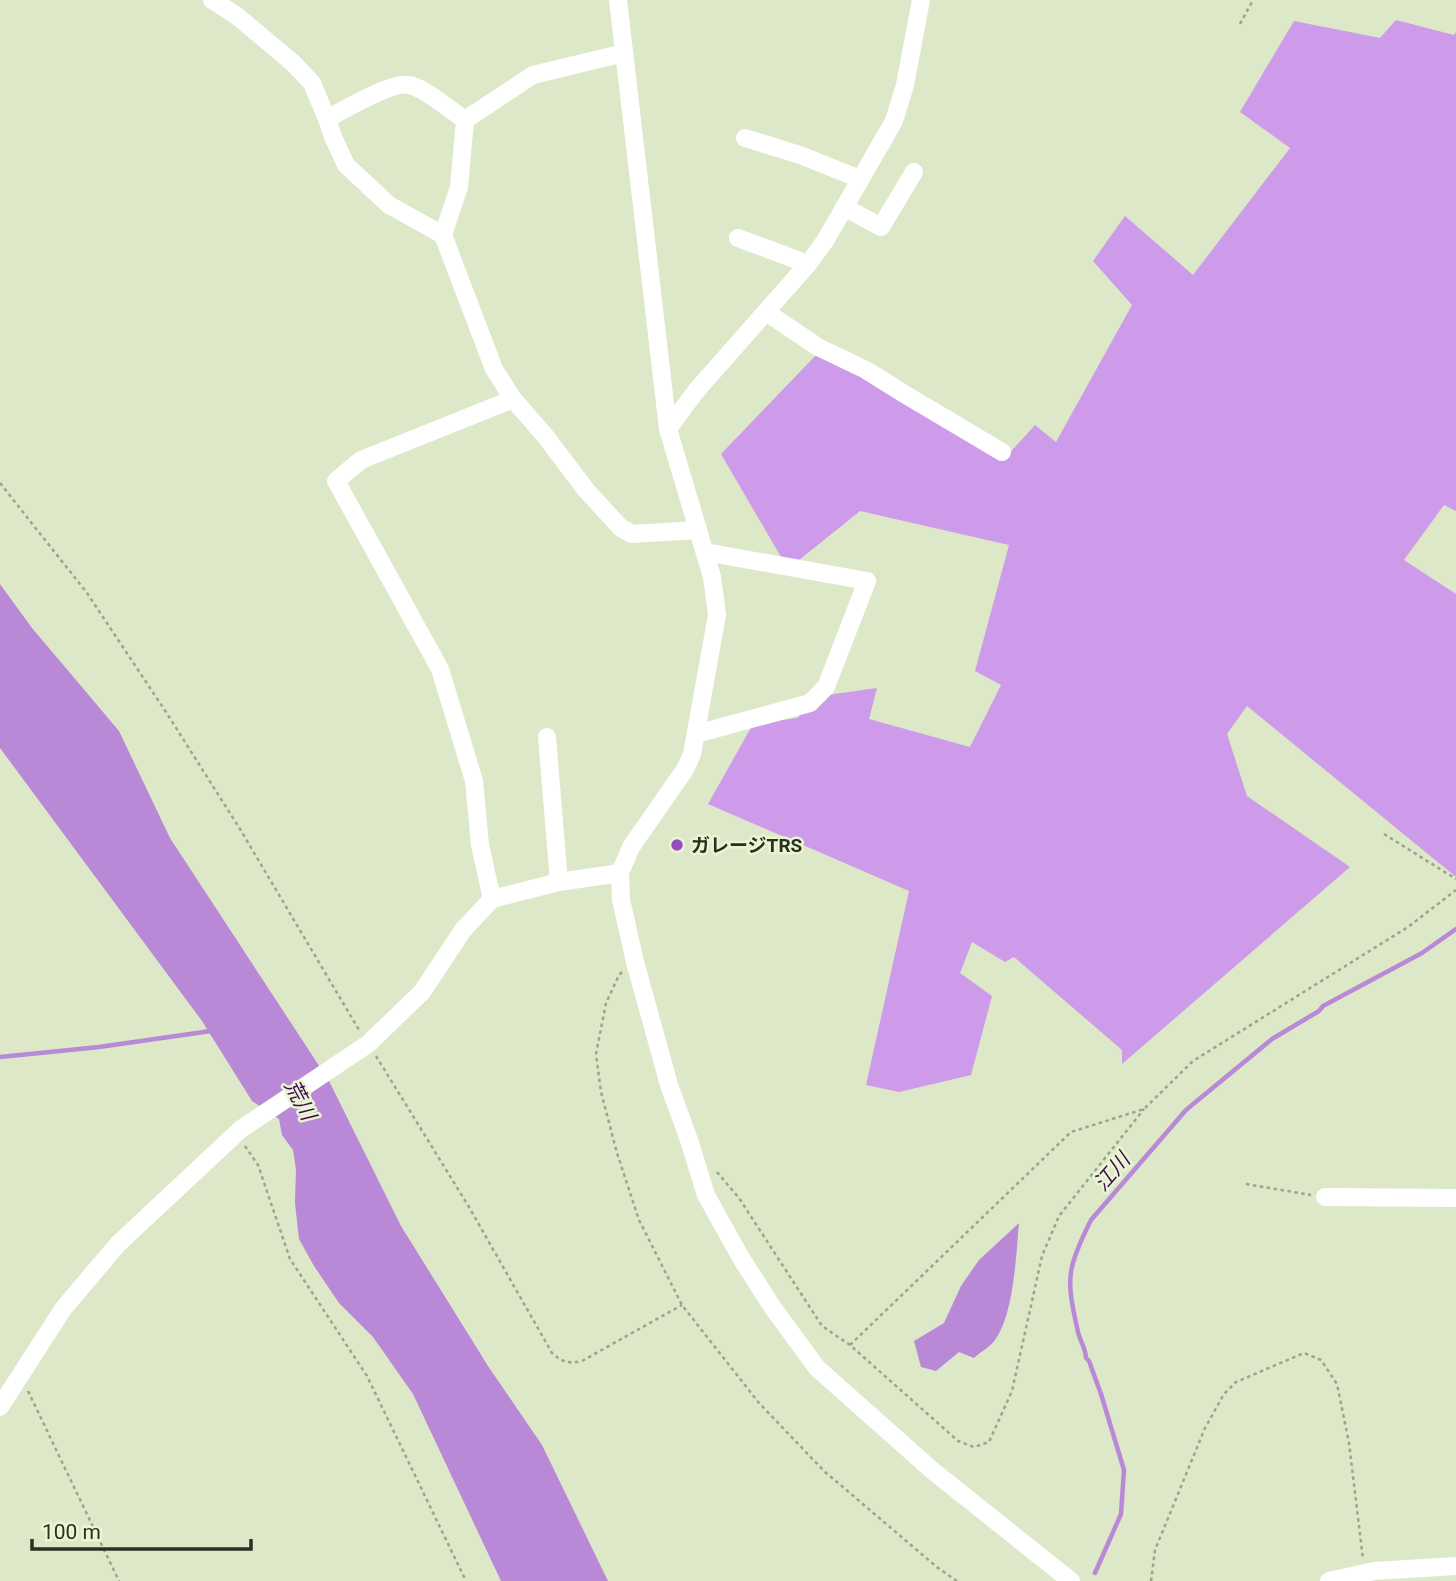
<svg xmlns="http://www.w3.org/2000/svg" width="1456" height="1581" font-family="Roboto,'Noto Sans JP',sans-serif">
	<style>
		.forest { fill: #cd9bea }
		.water { fill: #b988d6 }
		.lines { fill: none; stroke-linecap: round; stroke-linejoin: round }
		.stream { stroke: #b988d6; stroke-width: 4.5 }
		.path { stroke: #9ca58c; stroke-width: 2.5; stroke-dasharray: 3.5 3.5; stroke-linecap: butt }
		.minor { stroke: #fff; stroke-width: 18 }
		.poi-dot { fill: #984cbe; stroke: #eaf5d3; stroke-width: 2.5 }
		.labels { text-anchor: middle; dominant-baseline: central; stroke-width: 5; stroke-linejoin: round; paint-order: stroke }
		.poi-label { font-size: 19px; font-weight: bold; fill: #2a2f22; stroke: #eaf5d3; text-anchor: start }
		.water-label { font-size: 21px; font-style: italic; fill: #3d0c52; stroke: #eaf5d3 }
	</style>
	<rect width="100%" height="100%" fill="#dce8c7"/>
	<polygon class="forest" points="1396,20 1454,35 1456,32 1456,511 1444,505 1404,560 1456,594 1456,877 1247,706 1227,734 1247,796 1350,867 1122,1064 1122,1050 1014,957 1005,962 972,942 960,973 992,996 971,1075 899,1092 866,1085 909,891 708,804 753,724 797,718 820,696 877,688 869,719 970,747 1001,685 975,671 1009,545 860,511 788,569 721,454 820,351 1005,458 1035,425 1056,442 1132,305 1093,261 1125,216 1193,275 1290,148 1240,112 1294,21 1380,38"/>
	<g class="water">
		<polygon points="0,584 32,628 119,731 170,838 329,1081 401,1226 488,1366 542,1445 608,1581 501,1581 413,1394 373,1337 339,1303 314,1266 299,1239 295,1203 296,1170 293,1150 282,1135 279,1119 252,1101 202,1021 0,748"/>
		<path d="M 1019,1223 C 1016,1255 1014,1314 995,1340 C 990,1347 980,1352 974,1358 L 959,1352 L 936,1371 L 921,1367 L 914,1341 L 944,1323 L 961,1286 L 979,1260 Z"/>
	</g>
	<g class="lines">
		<g class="stream">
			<polyline points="0,1057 99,1047 211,1031"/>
			<path d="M 1095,1573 L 1121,1514 L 1124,1470 L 1101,1394 L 1089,1361 L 1086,1358 C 1086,1349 1080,1341 1078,1332 C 1074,1313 1068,1291 1071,1272 C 1073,1256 1084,1234 1091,1220 L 1186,1110 L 1272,1039 L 1319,1011 L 1323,1006 L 1422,953 L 1456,929"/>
		</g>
		<g class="path">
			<polyline points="1240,24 1253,0"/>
			<polyline points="0,483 87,593 166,712 240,829 359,1030"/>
			<polyline points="1384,834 1456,879"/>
			<polyline points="622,972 619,975 606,1003 596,1054 601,1092 617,1153 639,1220 682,1305 759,1403 824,1471 938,1568 957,1581"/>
			<path d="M 376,1056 L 469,1207 L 552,1353 C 562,1362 568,1364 582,1361 L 682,1305"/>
			<polyline points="245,1146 258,1165 290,1259 367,1376 466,1581"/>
			<polyline points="717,1172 739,1198 822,1326 850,1345 958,1441 974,1447 989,1442 1012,1391 1042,1256 1059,1216 1144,1109"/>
			<polyline points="1246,1184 1311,1195"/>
			<polyline points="850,1345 1071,1132 1144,1109 1193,1061 1408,927 1456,890"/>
			<polyline points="28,1391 119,1581"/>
			<polyline points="1151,1581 1155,1550 1205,1428 1224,1394 1236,1382 1304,1353 1321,1360 1337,1384 1349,1443 1363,1559"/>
		</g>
		<g class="minor">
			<polyline points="212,0 237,16 293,63 312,83 327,119 333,137 346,165 389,205 443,235"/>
			<polyline points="618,0 668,429 712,577 715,599 717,615 692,754 686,768 631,847 620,873 621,900 635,962 669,1085 689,1140 706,1195 741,1258 773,1308 817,1368 933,1471 1071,1581"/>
			<path d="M 327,119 C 344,110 392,81 409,85 C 423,87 452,111 465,120"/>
			<polyline points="465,120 459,187 443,235 494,369 513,399 546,437 586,490 621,528 632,534 697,530"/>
			<polyline points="465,120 533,75 624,53"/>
			<polyline points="745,138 800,155 860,179"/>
			<polyline points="844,207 881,227 914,172"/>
			<polyline points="738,238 808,264"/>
			<polyline points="766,312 818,347 866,370 906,395 1002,452"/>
			<polyline points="668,429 696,391 808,264 825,241 894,121 905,85 921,0"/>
			<polyline points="696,734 810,703 826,687 867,581 705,552"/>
			<polyline points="547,737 559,882"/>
			<polyline points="492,899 480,845 474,781 440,669 336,481 361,460 513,399"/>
			<polyline points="1325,1197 1456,1198"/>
			<polyline points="0,1407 63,1309 118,1244 241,1129 368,1044 422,992 463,930 492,899 559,882 620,873"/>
			<polyline points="1329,1581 1374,1571 1456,1566"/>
		</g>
	</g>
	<circle class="poi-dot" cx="677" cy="845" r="7"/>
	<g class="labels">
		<g class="poi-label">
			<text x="691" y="845">ガレージTRS</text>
		</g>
		<g class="water-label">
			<text transform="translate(300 1100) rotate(62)">荒川</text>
			<text transform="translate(1112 1172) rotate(-49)">江川</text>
		</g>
	</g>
	<path d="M32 1539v10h219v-10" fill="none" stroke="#2a2f22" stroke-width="3.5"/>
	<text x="42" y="1539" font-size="21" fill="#2a2f22" stroke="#eaf5d3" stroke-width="5" paint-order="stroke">100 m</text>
</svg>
